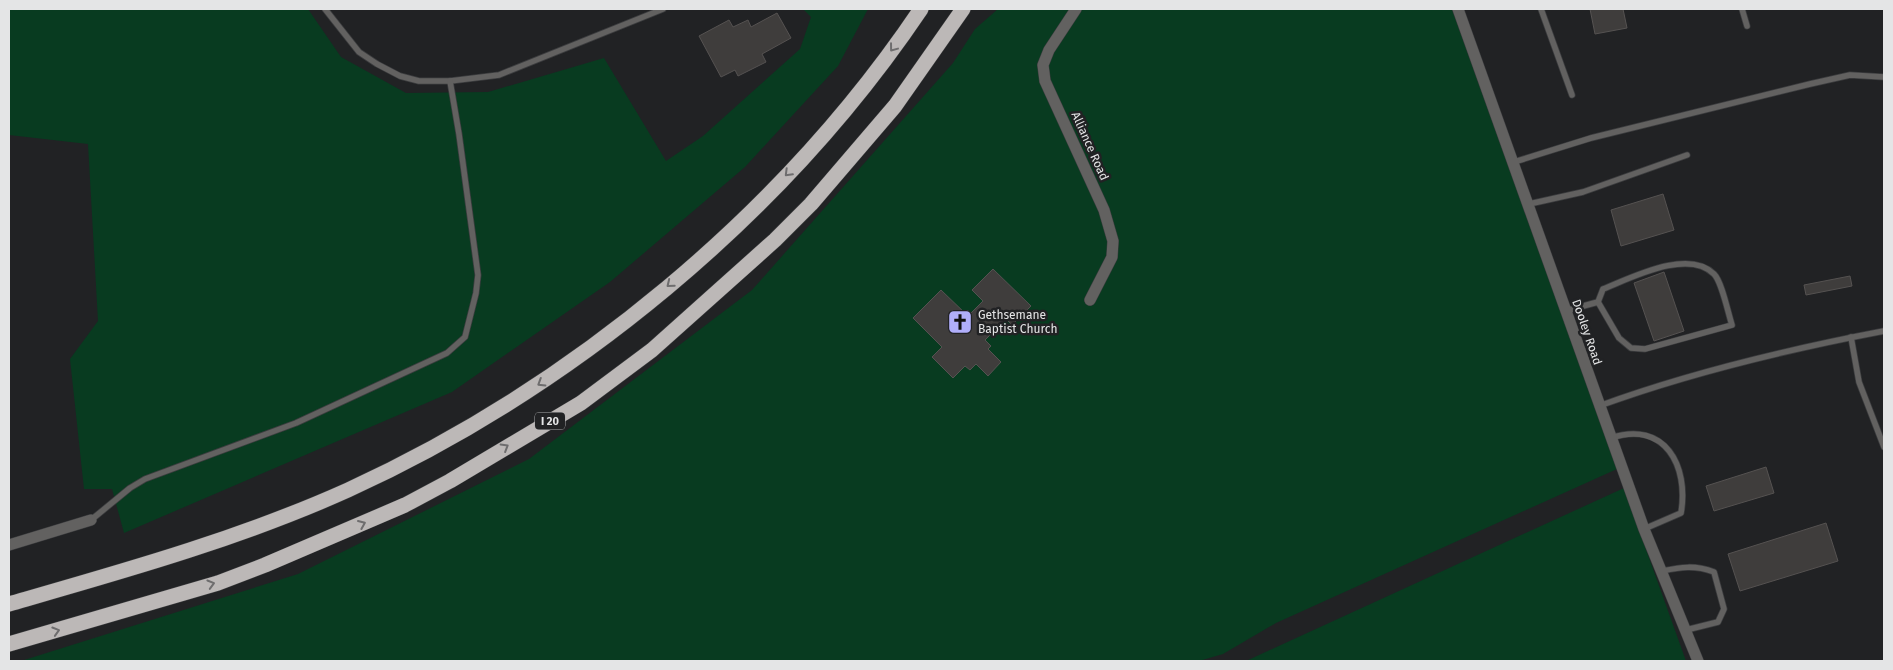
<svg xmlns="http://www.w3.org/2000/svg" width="1893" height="670" font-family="'Fira Sans',sans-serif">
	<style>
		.green { fill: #083b20 }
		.building { fill: #3f3d3c; stroke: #555251 }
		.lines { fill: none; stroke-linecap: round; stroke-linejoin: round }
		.service-casing { stroke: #3c3d3f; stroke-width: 7 }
		.minor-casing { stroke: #3c3d3f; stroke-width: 12 }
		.motorway-casing { stroke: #3c3d3f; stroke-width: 16 }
		.service { stroke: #626160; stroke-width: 5.5 }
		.minor { stroke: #626160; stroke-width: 11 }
		.motorway { stroke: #bcb8b7; stroke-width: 15 }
		.oneway { stroke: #6e6d6e }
		.labels { text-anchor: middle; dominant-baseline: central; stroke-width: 5; stroke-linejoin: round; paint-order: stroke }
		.shield { fill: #212224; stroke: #aaaaac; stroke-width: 1 }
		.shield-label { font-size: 11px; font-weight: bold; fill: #e4e5e6 }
		.street-label { font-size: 12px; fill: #e4e5e6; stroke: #212224 }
		.poi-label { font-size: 12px; fill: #e4e5e6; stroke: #212224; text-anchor: start }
	</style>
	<rect width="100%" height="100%" fill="#212224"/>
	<g class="green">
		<polygon points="9,9 308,9 341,57 406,93 488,92 604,58 666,161 703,136 800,49 811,17 803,9 868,9 838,66 745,167 610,282 452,392 124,533 112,489 84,489 70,359 98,321 88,144 9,135"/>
		<polygon points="998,9 1452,9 1617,469 1276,623 1223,654 1199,661 21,661 298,574 529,459 752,290 953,63 975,29"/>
		<polygon points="1624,488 1686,661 1246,661"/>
	</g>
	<g class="building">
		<polygon points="1590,9 1623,9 1627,28 1595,34"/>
		<polygon points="777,13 791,38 762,54 766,62 738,76 735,70 721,77 699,36 729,20 733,27 748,20 751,27"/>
		<polygon points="1663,194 1674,230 1621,246 1611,210"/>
		<polygon points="993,269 1031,306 1012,325 1006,319 985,340 991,346 988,349 1001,362 988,376 976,364 970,370 965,366 953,378 932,357 942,347 913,318 941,290 968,316 983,301 972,290"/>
		<polygon points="1664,272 1684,331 1654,341 1634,283"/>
		<polygon points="1850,276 1852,286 1806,295 1804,285"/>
		<polygon points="1766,467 1774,493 1714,511 1706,486"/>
		<polygon points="1826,523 1838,561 1740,591 1728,554"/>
	</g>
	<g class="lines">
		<defs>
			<g id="service">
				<polyline points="325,9 359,52 377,64 400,76 419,81 450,81 499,75 663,9"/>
				<polyline points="1541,9 1572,95"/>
				<polyline points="1742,9 1747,26"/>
				<polyline points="1514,162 1591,138 1810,84 1850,75 1884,77"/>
				<polyline points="1529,204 1583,192 1687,155"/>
				<path d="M 1565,311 L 1598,302 L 1619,338 L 1631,348 L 1645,349 L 1732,325 C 1728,313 1722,282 1714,274 C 1688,248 1631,278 1603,289 L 1598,302"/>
				<polyline points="1851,337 1859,382 1884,447"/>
				<path d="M 1599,406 C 1689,373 1790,349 1884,331"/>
				<path d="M 1611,438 C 1665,420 1689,466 1681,513 L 1644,529"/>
				<polyline points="91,520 130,488 145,479 296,423 447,353 465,337 476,293 478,275 459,134 450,81"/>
				<path d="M 1662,571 C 1681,567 1695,565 1714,572 L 1724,609 L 1718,622 L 1686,630"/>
			</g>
			<g id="minor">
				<polyline points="1076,9 1049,50 1043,65 1045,81 1104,210 1113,241 1112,257 1090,300"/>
				<polyline points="1458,9 1644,529 1698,661"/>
				<polyline points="9,545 91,520"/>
			</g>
			<g id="motorway">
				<path d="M 9,604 C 124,571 239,539 348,490 C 573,387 783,214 921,9"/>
				<polyline points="9,644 218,583 265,565 405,505 450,481 581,403 652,350 775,240 811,204 895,106 963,9"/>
			</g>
		</defs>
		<use href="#service" class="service-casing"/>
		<use href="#minor" class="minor-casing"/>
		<use href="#motorway" class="motorway-casing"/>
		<use href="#service" class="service"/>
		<use href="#minor" class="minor"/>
		<use href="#motorway" class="motorway"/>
	</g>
	<defs><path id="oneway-chevron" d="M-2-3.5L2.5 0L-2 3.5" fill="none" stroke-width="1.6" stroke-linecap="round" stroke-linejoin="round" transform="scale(1.25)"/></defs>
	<g class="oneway">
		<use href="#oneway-chevron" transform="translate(893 48) rotate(127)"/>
		<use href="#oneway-chevron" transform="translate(788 173) rotate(135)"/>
		<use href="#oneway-chevron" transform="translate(670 284) rotate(141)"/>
		<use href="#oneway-chevron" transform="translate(541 383) rotate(148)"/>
		<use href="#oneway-chevron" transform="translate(505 447) rotate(-31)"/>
		<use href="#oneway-chevron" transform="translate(362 524) rotate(-23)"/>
		<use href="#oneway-chevron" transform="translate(211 584) rotate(-16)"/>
		<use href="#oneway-chevron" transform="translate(56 631) rotate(-17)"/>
	</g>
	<defs>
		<symbol id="church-square" viewBox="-11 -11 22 22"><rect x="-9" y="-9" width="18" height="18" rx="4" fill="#b0aefa" stroke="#212224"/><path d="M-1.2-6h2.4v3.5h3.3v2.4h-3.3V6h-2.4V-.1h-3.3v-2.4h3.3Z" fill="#111"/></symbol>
	</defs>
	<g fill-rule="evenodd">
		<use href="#church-square" x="946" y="308" width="28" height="28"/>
	</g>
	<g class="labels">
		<rect class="shield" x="535" y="412.5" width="30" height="17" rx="4"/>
		<g class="shield-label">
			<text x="550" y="421">I 20</text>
		</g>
		<g class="street-label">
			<text transform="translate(1090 146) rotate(66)">Alliance Road</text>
			<text transform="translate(1587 332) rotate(71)">Dooley Road</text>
		</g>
		<g class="poi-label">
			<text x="978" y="315">Gethsemane<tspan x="978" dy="14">Baptist Church</tspan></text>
		</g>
	</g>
	<rect width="1893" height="670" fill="none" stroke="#e4e5e6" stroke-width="20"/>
</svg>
